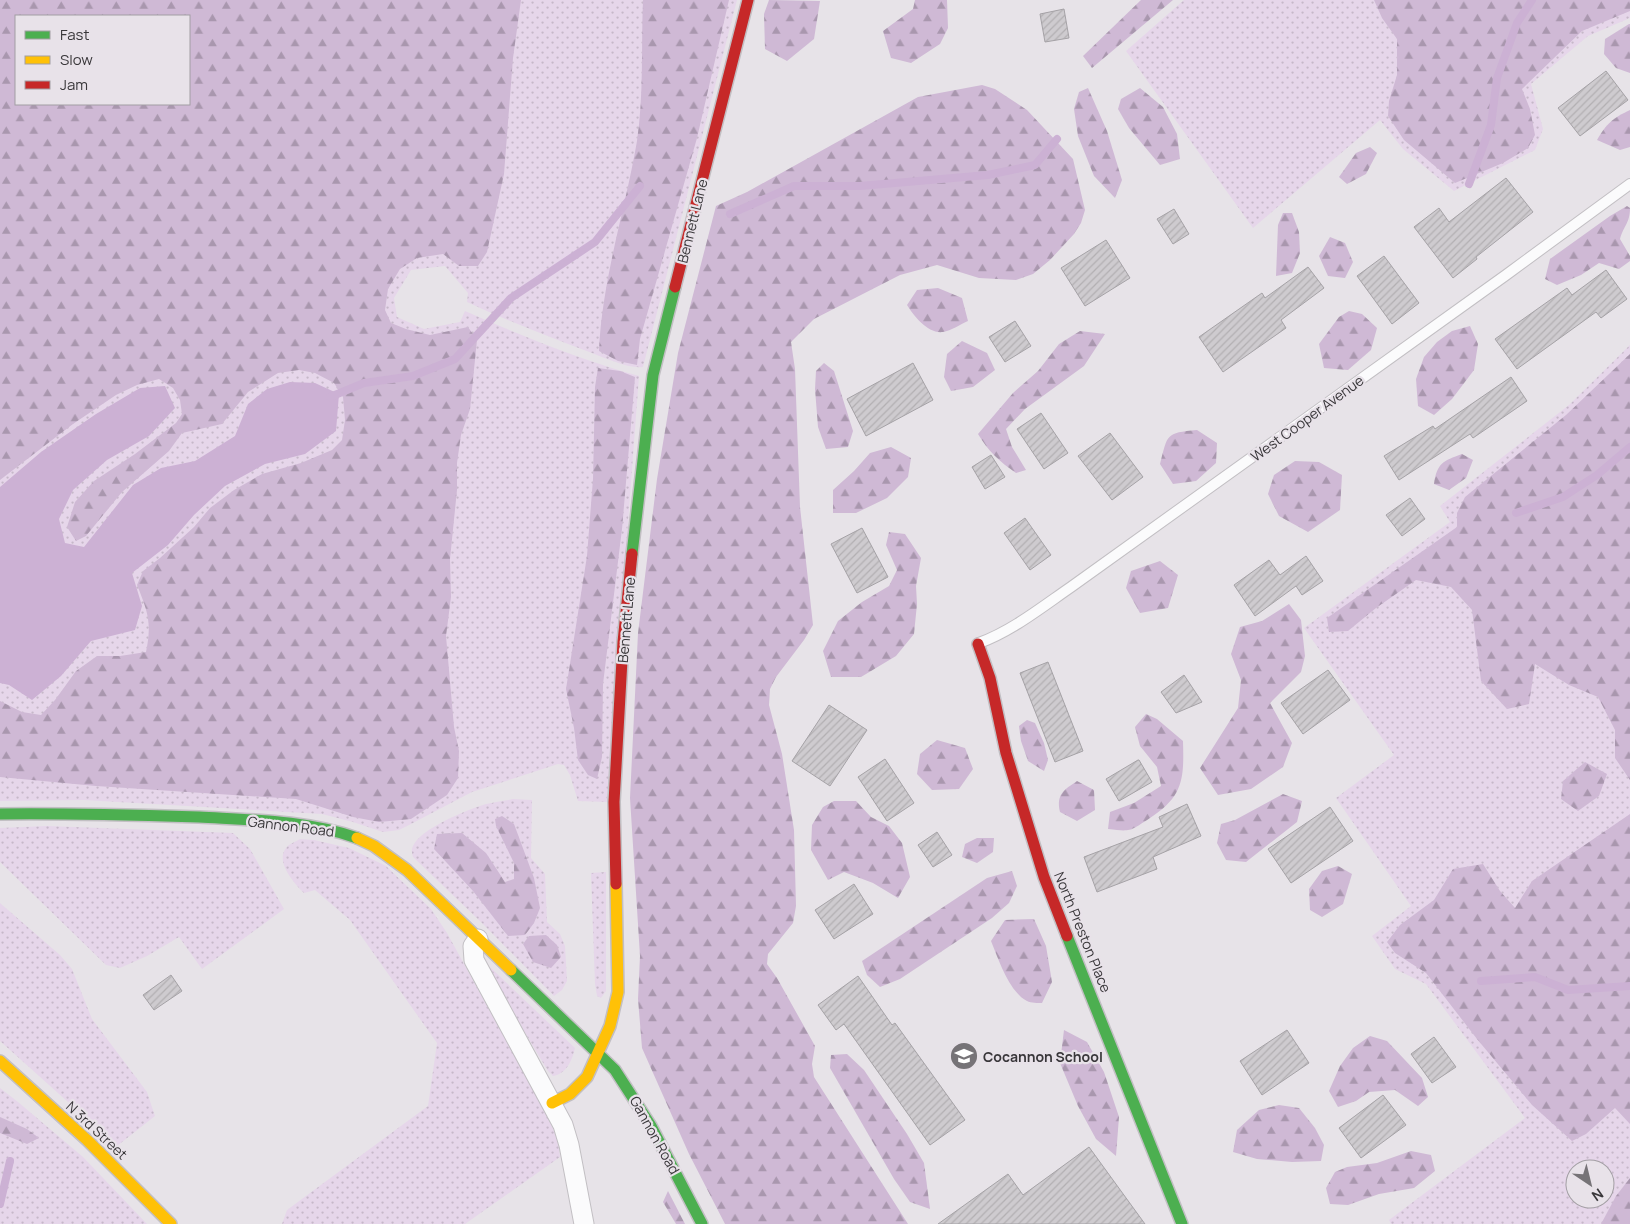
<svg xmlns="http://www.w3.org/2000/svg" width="1630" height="1224" font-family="Manrope,sans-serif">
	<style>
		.grass { fill: url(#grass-dots); fill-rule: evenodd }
		.forest { fill: url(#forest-firs); fill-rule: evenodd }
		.water { fill: #ccb1d4 }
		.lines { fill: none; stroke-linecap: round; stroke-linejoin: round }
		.stream { stroke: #ccb1d4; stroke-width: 8 }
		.building { fill: url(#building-hatch); stroke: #a5a2a6 }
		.lane-casing { stroke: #c2bfc3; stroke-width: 12 }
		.street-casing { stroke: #c2bfc3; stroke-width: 21 }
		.fast-casing { stroke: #c2bfc3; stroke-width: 14 }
		.slow-casing { stroke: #c2bfc3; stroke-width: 14 }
		.jam-casing { stroke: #c2bfc3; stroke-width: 14 }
		.lane { stroke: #fbfbfc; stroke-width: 10 }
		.street { stroke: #fbfbfc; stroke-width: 19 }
		.fast { stroke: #4caf50; stroke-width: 11 }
		.slow { stroke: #ffc107; stroke-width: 11 }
		.jam { stroke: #c62828; stroke-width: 11 }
		.labels { text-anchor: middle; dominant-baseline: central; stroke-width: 4.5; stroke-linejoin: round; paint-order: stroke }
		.street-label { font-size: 14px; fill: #39373a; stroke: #e8e2e9 }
		.poi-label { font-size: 14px; font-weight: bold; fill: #39373a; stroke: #e8e2e9; text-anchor: start }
	</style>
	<defs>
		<pattern id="grass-dots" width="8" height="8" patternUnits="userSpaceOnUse" patternTransform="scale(1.25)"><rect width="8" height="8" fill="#e6d6ea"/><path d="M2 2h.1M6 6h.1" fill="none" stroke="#c6b8c9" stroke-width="1.8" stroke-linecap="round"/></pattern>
		<pattern id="forest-firs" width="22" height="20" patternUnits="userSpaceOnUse" patternTransform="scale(1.25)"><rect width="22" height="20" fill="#cfb9d5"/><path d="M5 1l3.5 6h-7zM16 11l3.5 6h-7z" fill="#a997ae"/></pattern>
		<pattern id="building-hatch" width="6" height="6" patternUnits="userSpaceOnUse" patternTransform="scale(1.25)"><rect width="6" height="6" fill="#cecbcf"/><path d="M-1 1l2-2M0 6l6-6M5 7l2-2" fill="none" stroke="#b2afb2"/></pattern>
	</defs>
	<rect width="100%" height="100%" fill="#e7e3e8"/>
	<g class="grass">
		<path d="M 0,0 L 737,0 L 643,367 C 629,369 605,358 592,353 C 549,337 508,321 467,302 L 468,293 L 445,266 L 411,270 L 394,298 L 397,317 L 424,329 L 460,322 L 465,311 C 522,336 579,359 639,376 L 607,802 L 578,801 L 570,775 L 564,765 L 558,764 L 472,792 L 409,825 L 399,830 L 383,832 L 353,822 L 322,814 L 84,800 L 0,801 ZM 16,16 L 189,16 L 189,104 L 16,104 Z"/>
		<polygon points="1184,0 1630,0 1630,18 1588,36 1531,84 1543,129 1535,150 1454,191 1403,149 1380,120 1253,228 1126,51"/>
		<path d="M 1630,345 L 1630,1224 L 1391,1224 L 1389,1220 L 1525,1118 L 1426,984 L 1395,969 L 1372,936 L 1411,906 L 1336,798 L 1394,755 L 1304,628 L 1450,522 L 1440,506 L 1569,405 ZM 1575,1169 L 1605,1169 L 1605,1199 L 1575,1199 Z"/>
		<path d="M 513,799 L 532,800 L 531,858 L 545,874 L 547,922 L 560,934 L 565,946 L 567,981 L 562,990 L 554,996 L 482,923 L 413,857 C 412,853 411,850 413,846 C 421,828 467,810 486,804 C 494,802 504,801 513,799 Z"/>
		<polygon points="47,826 233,833 250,849 284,909 202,969 179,937 147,956 120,968 106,965 0,862 0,828"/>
		<path d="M 300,839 L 314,840 L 349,848 L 386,866 L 431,909 L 447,933 L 546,1113 L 558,1140 L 560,1157 L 465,1224 L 282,1224 L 287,1210 L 428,1106 L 437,1043 L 350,920 L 315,890 L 304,893 C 294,883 272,859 289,845 C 292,843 297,841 300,839 Z"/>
		<polygon points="606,872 606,991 601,998 597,996 595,984 591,873"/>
		<polygon points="0,903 60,955 72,969 92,1019 147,1092 155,1116 117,1146 0,1041"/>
		<path d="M 488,967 L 491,968 L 575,1048 C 572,1061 566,1074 553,1076 L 548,1071 L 487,970 Z"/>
		<polygon points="0,1088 18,1102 83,1157 147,1224 0,1224"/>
	</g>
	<g class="forest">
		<path d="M 0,0 L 521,0 L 513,58 L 504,174 L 487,252 L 478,266 L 459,266 L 443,254 L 417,258 L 400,269 L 388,289 L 385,310 L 391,323 L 406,329 L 430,335 L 468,327 L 477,340 L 470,409 L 461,435 L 457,463 L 457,490 L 450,559 L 451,597 L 446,636 L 454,727 L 459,751 L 458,778 L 447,795 L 411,819 L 379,822 L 353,817 L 296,799 L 96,786 L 0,777 L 0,701 L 22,712 L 41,715 L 55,700 L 76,671 L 97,656 L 120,656 L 146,652 C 152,623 148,612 137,585 L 143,571 L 160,558 L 194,527 L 210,508 L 234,490 L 262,474 L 301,463 L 332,450 L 342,440 L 345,420 L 343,397 L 334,383 L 315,373 L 299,370 L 278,373 L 248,392 L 222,424 L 182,433 L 169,451 L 122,492 L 86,536 L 76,541 L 67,527 L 75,502 L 94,481 L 135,454 L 176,423 L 182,414 L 180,400 L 173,388 L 159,379 L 137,385 L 116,395 L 73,424 L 0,480 ZM 189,16 L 189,104 L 16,104 L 16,16 Z"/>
		<path d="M 643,0 L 729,0 L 697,138 L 640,339 L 637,365 L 618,361 L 599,351 C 602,280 625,211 637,141 C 644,93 641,48 643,0 Z"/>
		<polygon points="769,0 820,1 814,39 787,61 765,49 764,14"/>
		<polygon points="915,0 947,0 948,28 940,44 911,63 891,58 883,31 913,9"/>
		<polygon points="1141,0 1173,0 1092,68 1083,56"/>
		<polygon points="1374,0 1630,0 1630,11 1582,31 1522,89 1530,109 1535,135 1528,148 1503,163 1455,183 1404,140 1388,116 1389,101 1397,75 1397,39 1382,18"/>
		<polygon points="1629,24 1630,24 1630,73 1616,68 1604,54 1605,39"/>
		<polygon points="982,85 995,89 1027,110 1073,159 1085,210 1081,223 1074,234 1050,260 1033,274 1016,280 979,278 937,265 900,275 814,319 791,342 795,369 800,507 813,625 804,640 776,677 770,689 769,705 782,754 794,830 796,906 793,923 768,954 767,964 777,978 815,1046 812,1064 814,1077 908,1224 725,1224 689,1154 642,1048 638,999 640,956 630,798 638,633 657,479 678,353 716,206 747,192 918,97"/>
		<polygon points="1088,88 1107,131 1122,180 1115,198 1094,176 1078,136 1074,109 1079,92"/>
		<polygon points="1140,88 1163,107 1177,134 1180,159 1160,165 1129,128 1118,109 1121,99"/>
		<path d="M 1630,110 L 1630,147 L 1620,150 L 1597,140 C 1606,124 1613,118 1630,110 Z"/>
		<polygon points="1370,147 1377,153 1366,174 1347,184 1339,177 1356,153"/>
		<path d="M 1627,206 L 1630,208 C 1630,223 1624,225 1620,239 L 1630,256 L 1630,261 L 1619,269 L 1599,263 L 1581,275 L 1557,285 L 1545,279 L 1550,259 L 1610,216 Z"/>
		<polygon points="1283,213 1292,213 1299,232 1300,253 1292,273 1276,276 1278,225"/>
		<polygon points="1330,237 1345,243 1353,262 1345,278 1328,276 1319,256"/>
		<path d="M 938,288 L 962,298 L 968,321 C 961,324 951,331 943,332 C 928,334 914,316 907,305 L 917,290 Z"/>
		<polygon points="1349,311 1362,314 1377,328 1371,350 1348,370 1324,368 1319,344 1339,317"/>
		<polygon points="1470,326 1478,344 1474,370 1452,399 1434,415 1418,406 1416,379 1424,357 1437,342 1452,331"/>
		<path d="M 1080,331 L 1105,334 L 1084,366 L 1025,409 L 1006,429 L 1012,447 L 1026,470 L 1016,473 C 1000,462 988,451 978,434 L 1013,393 L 1038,371 L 1059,344 Z"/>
		<polygon points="962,341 987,353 995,370 973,387 951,391 944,377 947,354"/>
		<polygon points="1630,354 1630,780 1615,758 1615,730 1598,697 1569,685 1535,664 1529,704 1507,709 1481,681 1472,610 1451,587 1416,580 1376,608 1348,631 1329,632 1327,618 1457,527 1457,513 1465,497 1566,415"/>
		<polygon points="824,363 834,371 853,431 848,447 826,449 818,427 815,389 816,371"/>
		<polygon points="598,368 620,371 635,377 622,529 603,684 602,757 597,779 588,775 578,760 574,728 566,689 587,556 593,479 595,387"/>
		<path d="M 1197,430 L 1217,443 L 1216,463 L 1196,481 L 1173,484 L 1160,464 C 1168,434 1165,433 1197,430 Z"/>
		<polygon points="891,447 911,458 908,477 887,498 856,513 833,513 833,490 854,471 870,453"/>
		<path d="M 1462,454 L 1473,460 L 1466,478 L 1449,490 L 1434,484 C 1437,463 1443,461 1462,454 Z"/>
		<polygon points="1295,461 1319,462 1342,475 1340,510 1308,532 1279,516 1268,494 1274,475"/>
		<polygon points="889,532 905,534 921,558 916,586 917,604 914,634 896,656 861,677 831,677 823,651 838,621 862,602 889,586 897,570 886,545"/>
		<polygon points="1160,561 1178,575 1168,608 1140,613 1126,588 1131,571"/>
		<polygon points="1289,604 1301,620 1305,656 1301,672 1270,703 1292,743 1283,767 1251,789 1218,795 1200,768 1238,708 1241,680 1231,654 1240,627 1262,621"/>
		<path d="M 1146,714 L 1157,719 L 1183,741 C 1184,778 1184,796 1150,818 C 1130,831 1132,832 1108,829 L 1110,812 L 1134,803 L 1161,786 L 1157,767 L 1140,746 L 1135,727 Z"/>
		<polygon points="1027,720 1035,723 1044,743 1048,760 1044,771 1028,761 1021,741 1019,726"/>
		<polygon points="937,740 965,748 973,769 959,789 932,790 917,774 920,754"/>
		<polygon points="1585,762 1607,774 1599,796 1578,811 1561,799 1563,781"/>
		<path d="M 1077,781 L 1094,790 L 1095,810 L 1077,821 L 1060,812 C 1056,794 1064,790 1077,781 Z"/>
		<polygon points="1283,794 1302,801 1297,822 1246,862 1226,860 1217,843 1221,824 1235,820"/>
		<polygon points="834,801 856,801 871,817 889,826 902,843 910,877 898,898 873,883 844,872 828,880 811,850 812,825 823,807"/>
		<polygon points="1630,814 1630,1124 1615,1108 1586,1134 1572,1141 1532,1105 1477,1039 1426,973 1395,953 1387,942 1400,925 1434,900 1453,869 1483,864 1500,891 1515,908 1532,881"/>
		<polygon points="502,816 514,824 534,878 540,908 534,923 525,935 508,936 473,891 434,849 437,834 462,833 486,853 505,882 514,879 514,863 496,826 495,819"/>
		<polygon points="977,838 994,838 993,852 977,863 962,857 965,844"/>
		<polygon points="1338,866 1352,874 1343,904 1322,917 1310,910 1309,889 1322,871"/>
		<polygon points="1012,871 1017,886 1009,903 992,918 900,979 880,987 867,975 862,961 987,878"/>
		<path d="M 1034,919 L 1046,946 L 1052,982 L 1042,1003 C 1038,1003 1031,1003 1027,1001 C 1009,992 998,958 991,941 L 1005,920 Z"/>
		<polygon points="546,935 557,945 561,957 551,968 533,962 523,944 529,936"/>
		<polygon points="1064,1030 1087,1042 1104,1072 1119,1117 1116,1156 1096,1139 1078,1106 1060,1063"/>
		<polygon points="1370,1036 1387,1041 1422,1078 1428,1097 1418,1106 1395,1090 1369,1092 1356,1101 1338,1107 1329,1091 1340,1066 1353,1048"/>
		<polygon points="847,1054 864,1070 907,1134 924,1163 930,1209 910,1202 894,1179 830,1068 831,1055"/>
		<polygon points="1279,1105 1299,1108 1315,1128 1324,1145 1321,1161 1292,1162 1257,1159 1233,1152 1237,1130 1259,1110"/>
		<polygon points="0,1117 27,1129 39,1138 27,1144 0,1133"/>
		<polygon points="1411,1151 1431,1155 1435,1171 1414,1188 1379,1194 1348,1205 1330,1204 1326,1188 1335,1172 1347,1167 1377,1163"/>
		<polygon points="1630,1178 1630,1224 1601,1224 1616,1196"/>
		<polygon points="668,1191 685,1224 676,1224 663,1202"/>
	</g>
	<polygon class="water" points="290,382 315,383 339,394 336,431 305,454 265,464 225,486 194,515 168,545 132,573 142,606 135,630 91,641 61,676 32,700 9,685 0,683 0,487 41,452 96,414 140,388 165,386 175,408 149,436 107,460 73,490 59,519 65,543 84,547 133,485 161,468 195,461 235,436 248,404 267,389"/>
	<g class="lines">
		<g class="stream">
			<polyline points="1469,184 1491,125 1497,78 1517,23 1532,0"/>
			<polyline points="730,214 794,186 860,186 988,175 1035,165 1057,139"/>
			<polyline points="330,397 364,383 413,376 455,359 511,298 595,242 640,186"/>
			<polyline points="1516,513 1563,497 1597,475 1630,447"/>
			<polyline points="1481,981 1535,977 1568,990 1630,986"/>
			<polyline points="0,1204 10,1161"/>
		</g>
	</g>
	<g class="building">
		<polygon points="1064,9 1069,38 1045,42 1040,14"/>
		<polygon points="1606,71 1628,100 1580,136 1558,108"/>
		<polygon points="1506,178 1533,212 1476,257 1477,259 1453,278 1414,227 1439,208 1449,222"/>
		<polygon points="1174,209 1189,234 1173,244 1157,219"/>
		<polygon points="1106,240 1130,278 1085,306 1061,268"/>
		<polygon points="1384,256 1419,303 1392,324 1357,276"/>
		<polygon points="1308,267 1324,288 1281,320 1286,328 1223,372 1199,337 1262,293 1265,298"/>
		<polygon points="1606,270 1627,299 1601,318 1596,312 1517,369 1495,339 1567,288 1572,295"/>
		<polygon points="1015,321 1031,346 1005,362 989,337"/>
		<polygon points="913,363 933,400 866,436 847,399"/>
		<polygon points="1511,377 1527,401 1473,438 1470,434 1399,480 1384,456 1433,426 1435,429"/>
		<polygon points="1041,413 1068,453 1044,469 1017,429"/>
		<polygon points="1110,433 1143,477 1112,500 1078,456"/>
		<polygon points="991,455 1005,477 985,489 972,467"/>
		<polygon points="1410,498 1425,519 1402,536 1386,515"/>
		<polygon points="1025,518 1051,555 1030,570 1004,533"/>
		<polygon points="862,528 888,577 857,593 831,544"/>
		<polygon points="1306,556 1323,581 1302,595 1296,586 1255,616 1234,585 1269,560 1280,575"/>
		<polygon points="1048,662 1083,751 1055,762 1020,673"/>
		<polygon points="1328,670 1350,700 1303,734 1281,703"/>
		<polygon points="1184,675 1202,702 1176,713 1161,692"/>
		<polygon points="829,705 867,730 830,786 792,761"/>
		<polygon points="885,759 914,803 887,821 858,777"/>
		<polygon points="1138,760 1139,760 1152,782 1119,801 1106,779"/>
		<polygon points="1187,804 1201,836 1153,857 1157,869 1097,892 1084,857 1163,827 1159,817"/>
		<polygon points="1330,807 1353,841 1291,883 1268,849"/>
		<polygon points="937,832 952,855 933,867 918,845"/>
		<polygon points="854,884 873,914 834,939 815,910"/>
		<polygon points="171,975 182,991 154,1010 143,995"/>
		<polygon points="858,976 892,1025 895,1023 965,1120 930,1145 844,1024 836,1030 818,1005"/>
		<polygon points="1287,1030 1309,1063 1262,1095 1240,1061"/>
		<polygon points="1434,1037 1456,1067 1432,1083 1411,1054"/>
		<polygon points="1383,1095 1406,1125 1361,1158 1339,1128"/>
		<polygon points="1089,1147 1145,1224 938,1224 1008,1174 1023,1195"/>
	</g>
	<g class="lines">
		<defs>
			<path id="lane" d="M 979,643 C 1012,631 1042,607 1071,587 L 1506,275 L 1630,184"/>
			<polyline id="street" points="478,939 473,946 474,960 563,1125 569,1145 584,1224"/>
			<g id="fast">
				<polyline points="632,554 653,375 675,287"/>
				<path d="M 0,814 C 66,813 133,815 199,817 C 252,820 307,820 357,838"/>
				<polyline points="1067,936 1182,1224"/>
				<polyline points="511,970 615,1070 651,1126 702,1224"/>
			</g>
			<g id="slow">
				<polyline points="357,838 374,846 407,870 511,970"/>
				<polyline points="0,1061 87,1140 171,1224"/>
				<polyline points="552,1103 570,1094 587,1077 610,1026 618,992 616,884"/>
			</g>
			<g id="jam">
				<polyline points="675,287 748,0"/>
				<polyline points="978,644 990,678 1006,753 1044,877 1067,936"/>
				<polyline points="616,884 614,802 623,642 632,554"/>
			</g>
		</defs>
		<use href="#lane" class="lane-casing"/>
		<use href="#street" class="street-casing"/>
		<use href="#fast" class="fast-casing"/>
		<use href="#slow" class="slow-casing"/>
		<use href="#jam" class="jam-casing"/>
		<use href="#lane" class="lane"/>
		<use href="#street" class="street"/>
		<use href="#fast" class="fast"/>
		<use href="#slow" class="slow"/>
		<use href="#jam" class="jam"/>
	</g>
	<defs>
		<symbol id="school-disc" viewBox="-11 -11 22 22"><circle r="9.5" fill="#767377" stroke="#e8e2e9"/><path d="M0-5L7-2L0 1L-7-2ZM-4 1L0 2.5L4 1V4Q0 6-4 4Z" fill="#fff"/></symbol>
	</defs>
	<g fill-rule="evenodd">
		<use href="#school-disc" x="948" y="1040" width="32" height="32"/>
	</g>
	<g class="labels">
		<g class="street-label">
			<text transform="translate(692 221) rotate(-76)">Bennett Lane</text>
			<text transform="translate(1307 418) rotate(-36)">West Cooper Avenue</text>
			<text transform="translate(626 620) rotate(-85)">Bennett Lane</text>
			<text transform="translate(291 826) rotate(7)">Gannon Road</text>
			<text transform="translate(1083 932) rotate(68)">North Preston Place</text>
			<text transform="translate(97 1130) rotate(43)">N 3rd Street</text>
			<text transform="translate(655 1135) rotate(61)">Gannon Road</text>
		</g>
		<g class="poi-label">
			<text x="983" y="1056">Cocannon School</text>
		</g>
	</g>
	<rect x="15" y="15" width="175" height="90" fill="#e8e2e9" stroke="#a29ea3"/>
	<rect x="25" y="31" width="25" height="8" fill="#4caf50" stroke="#a29ea3"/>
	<text x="60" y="40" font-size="15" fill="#39373a">Fast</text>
	<rect x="25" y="56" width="25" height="8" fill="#ffc107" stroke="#a29ea3"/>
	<text x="60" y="65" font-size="15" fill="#39373a">Slow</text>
	<rect x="25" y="81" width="25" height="8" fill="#c62828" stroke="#a29ea3"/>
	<text x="60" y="90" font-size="15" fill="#39373a">Jam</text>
	<g transform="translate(1590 1184) rotate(145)"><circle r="24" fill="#e8e2e9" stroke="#a29ea3"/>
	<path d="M0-4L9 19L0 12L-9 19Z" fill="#767377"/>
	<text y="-8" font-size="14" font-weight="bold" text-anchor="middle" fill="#39373a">N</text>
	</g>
</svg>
